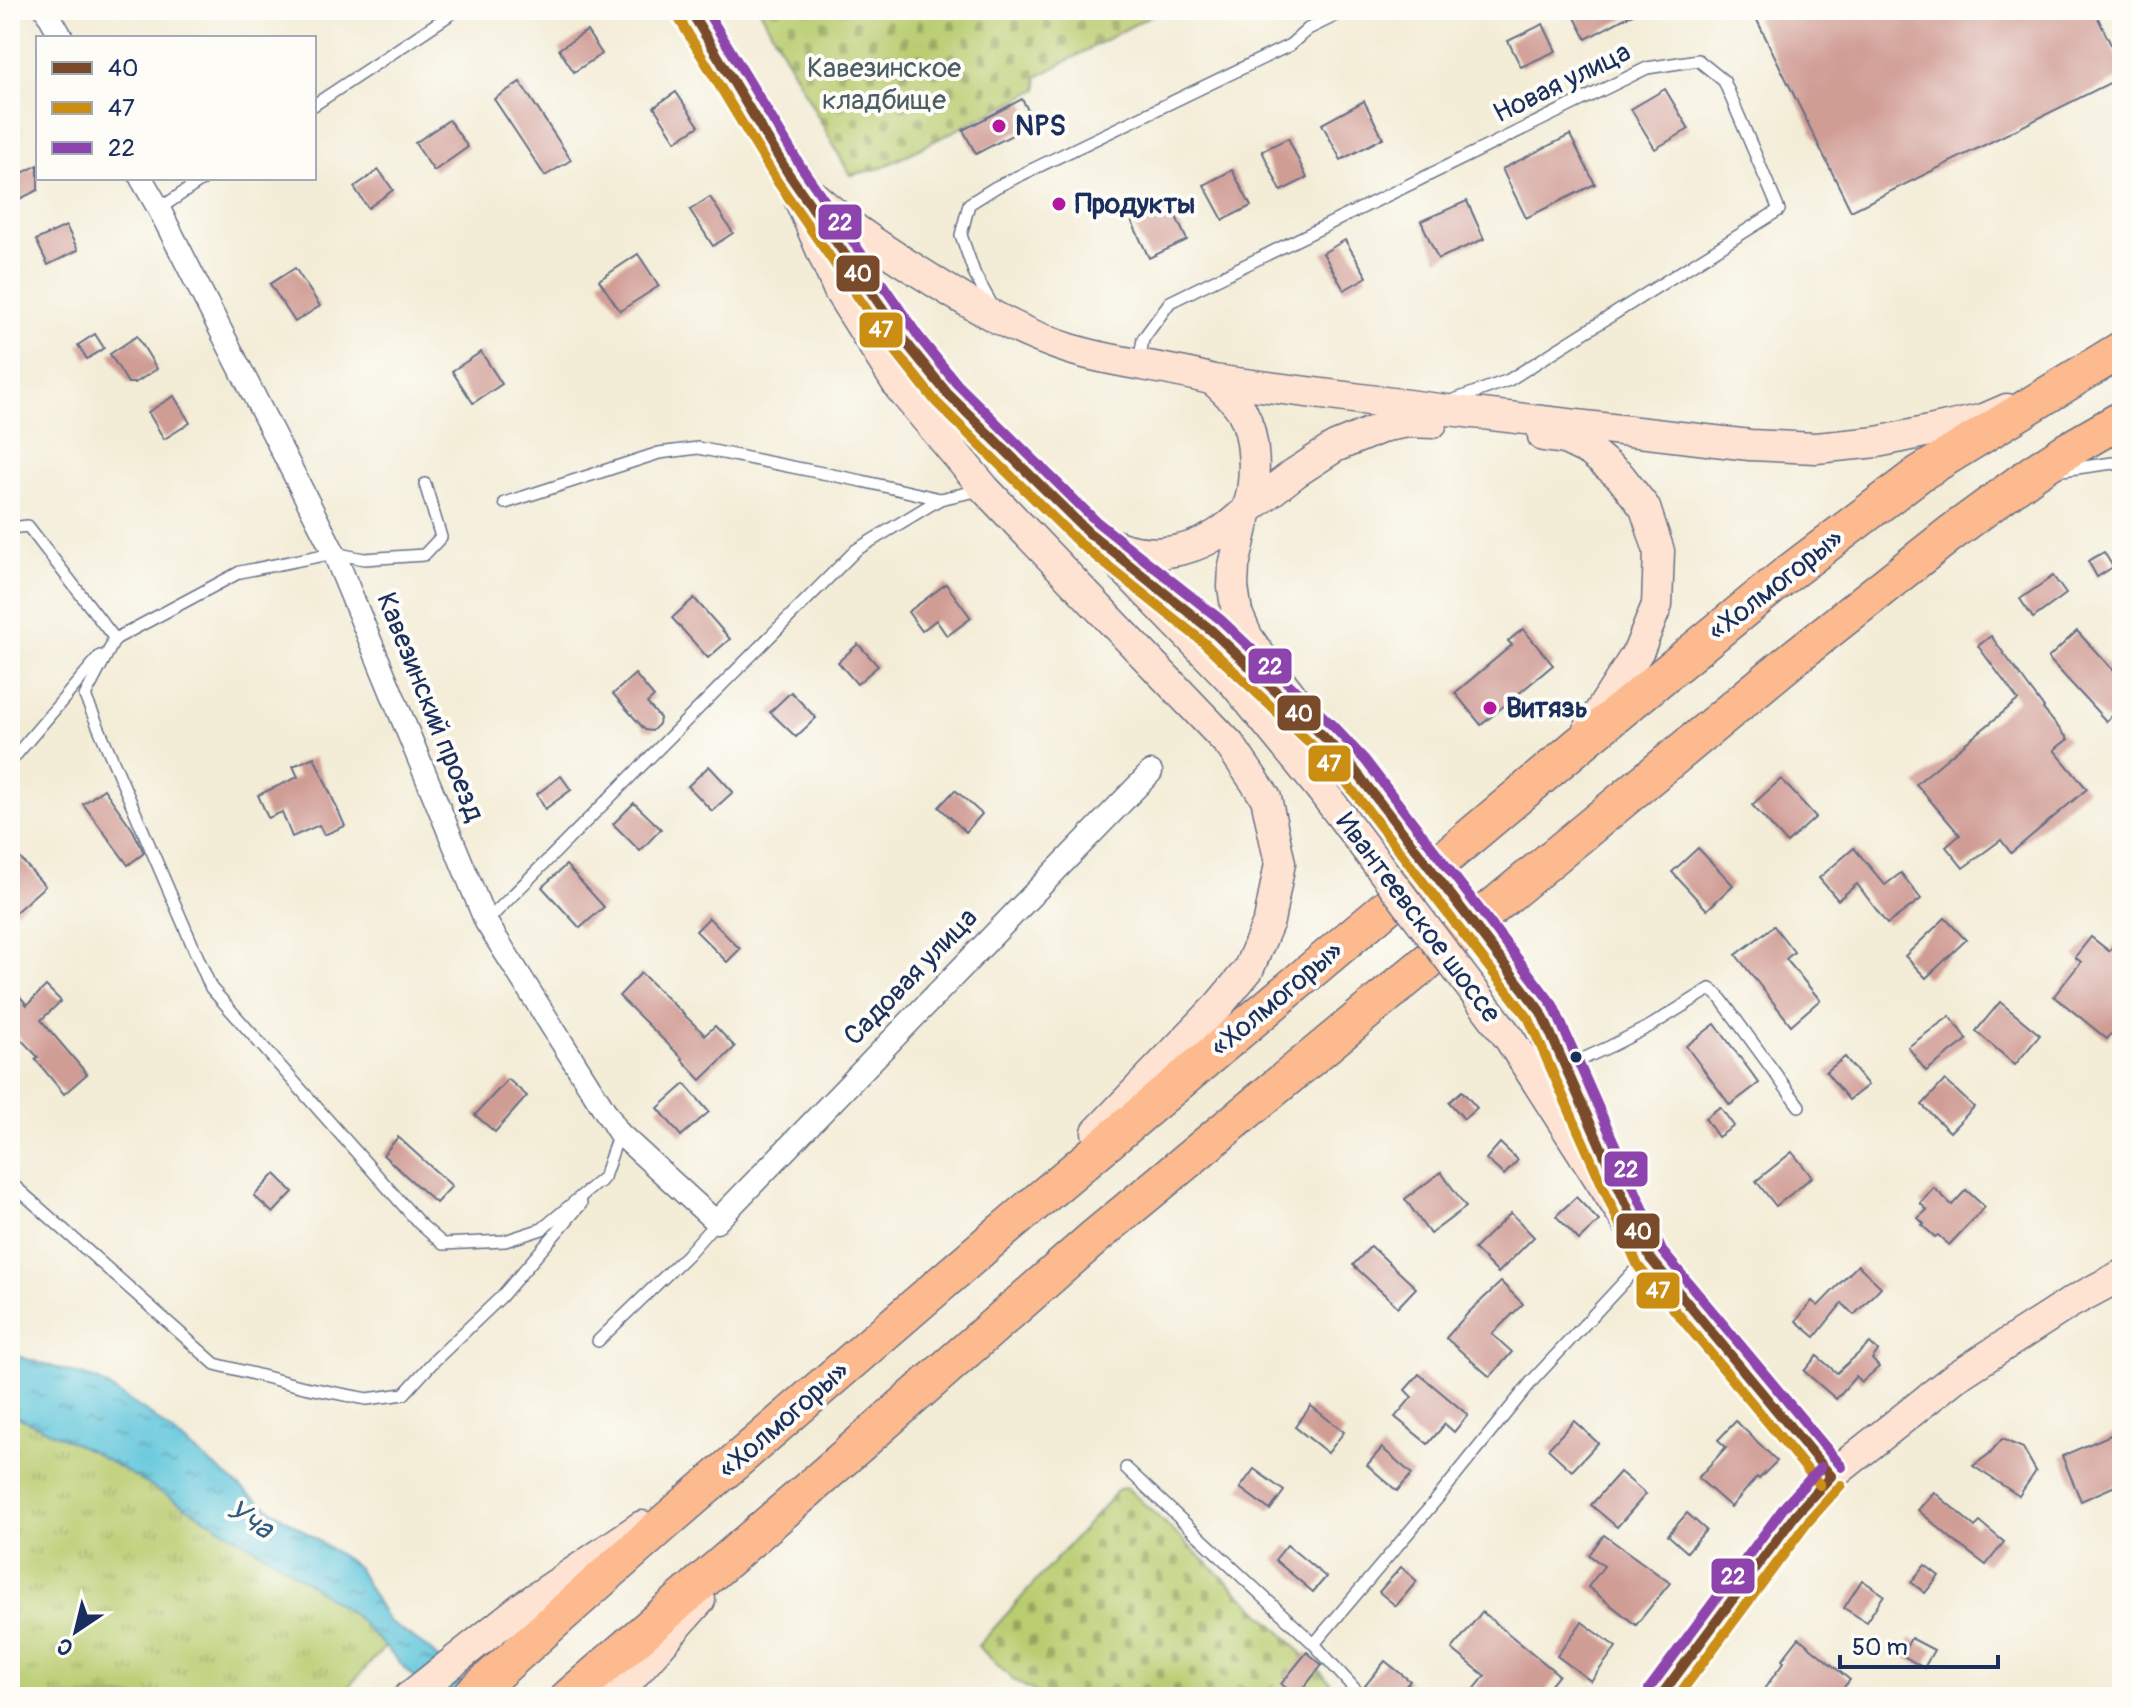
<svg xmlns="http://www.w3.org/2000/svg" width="2132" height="1707" font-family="Pangolin,sans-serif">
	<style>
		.grass { fill: url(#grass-tufts); stroke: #6a7e66; stroke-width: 2 }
		.cemetery { fill: url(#cemetery-stones); stroke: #6a7e66; stroke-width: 2 }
		.water { fill: url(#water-ripples); stroke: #3c7a9c; stroke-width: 2 }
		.building { fill: #d09d95 }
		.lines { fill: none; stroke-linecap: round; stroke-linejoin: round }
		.service-casing { stroke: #677188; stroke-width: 14 }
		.minor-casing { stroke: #677188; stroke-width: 25 }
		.secondary-casing { stroke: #677188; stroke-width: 33 }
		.trunk-casing { stroke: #677188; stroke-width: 39 }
		.service { stroke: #fff; stroke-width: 11 }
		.minor { stroke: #fff; stroke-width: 22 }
		.secondary { stroke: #fee3d2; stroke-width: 30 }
		.trunk { stroke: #fcba8e; stroke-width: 36 }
		.secondary-bridge-casing { stroke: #677188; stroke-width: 33; stroke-linecap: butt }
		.secondary-bridge { stroke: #fee3d2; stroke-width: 30 }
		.bus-1-casing { stroke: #fdfcf7; stroke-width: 16 }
		.bus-2-casing { stroke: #fdfcf7; stroke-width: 16 }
		.bus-3-casing { stroke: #fdfcf7; stroke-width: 16 }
		.bus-1 { stroke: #7a4b2a; stroke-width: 10 }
		.bus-2 { stroke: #cb8e13; stroke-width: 10 }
		.bus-3 { stroke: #8e44ad; stroke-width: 10 }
		.poi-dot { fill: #b5179e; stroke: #fdfcf7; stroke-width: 3 }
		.bus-dot { fill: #1b2f5e; stroke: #fdfcf7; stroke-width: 3 }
		.labels { text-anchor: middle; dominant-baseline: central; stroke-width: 8; stroke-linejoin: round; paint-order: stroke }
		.park-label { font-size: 28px; fill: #4a5e63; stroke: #fdfcf7 }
		.street-label { font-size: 28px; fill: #1b2f5e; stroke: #fdfcf7 }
		.poi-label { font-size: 28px; font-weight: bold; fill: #1b2f5e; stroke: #fdfcf7; text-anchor: start }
		.water-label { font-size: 30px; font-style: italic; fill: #2f5c83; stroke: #fdfcf7 }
		.line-badge { stroke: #fdfcf7; stroke-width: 3 }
		.badge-label { font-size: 22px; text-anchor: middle; font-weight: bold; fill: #fff }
	</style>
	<defs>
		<pattern id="grass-tufts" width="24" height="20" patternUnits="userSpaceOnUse" patternTransform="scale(2)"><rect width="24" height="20" fill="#b9cc6f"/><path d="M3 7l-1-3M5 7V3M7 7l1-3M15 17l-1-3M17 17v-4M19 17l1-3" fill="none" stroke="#96a65e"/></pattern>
		<pattern id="cemetery-stones" width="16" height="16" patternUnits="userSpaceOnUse" patternTransform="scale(2)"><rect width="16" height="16" fill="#b9cc6f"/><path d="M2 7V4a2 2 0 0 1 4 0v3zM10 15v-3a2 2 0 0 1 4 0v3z" fill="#96a65e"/></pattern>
		<pattern id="water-ripples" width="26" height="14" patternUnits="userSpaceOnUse" patternTransform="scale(2)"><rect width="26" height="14" fill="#5dc5da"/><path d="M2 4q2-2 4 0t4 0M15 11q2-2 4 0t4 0" fill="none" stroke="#4ca0b4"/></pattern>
	</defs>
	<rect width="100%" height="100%" fill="#fdfcf7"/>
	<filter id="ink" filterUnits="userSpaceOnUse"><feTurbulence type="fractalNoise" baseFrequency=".0125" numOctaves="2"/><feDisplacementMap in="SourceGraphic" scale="16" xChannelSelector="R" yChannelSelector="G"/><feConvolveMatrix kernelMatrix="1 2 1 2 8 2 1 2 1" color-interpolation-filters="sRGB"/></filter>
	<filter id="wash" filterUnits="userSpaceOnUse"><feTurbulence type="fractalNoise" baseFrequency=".006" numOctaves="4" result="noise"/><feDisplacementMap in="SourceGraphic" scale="32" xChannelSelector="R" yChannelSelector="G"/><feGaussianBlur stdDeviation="1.8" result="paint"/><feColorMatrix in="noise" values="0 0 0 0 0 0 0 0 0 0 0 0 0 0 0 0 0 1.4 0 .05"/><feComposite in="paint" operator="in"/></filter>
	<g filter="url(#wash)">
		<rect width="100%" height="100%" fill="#f3ecd6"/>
		<polygon class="grass" points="10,1413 93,1452 276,1560 356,1617 385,1647 339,1697 10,1697"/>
		<g class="cemetery">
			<polygon points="760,10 1161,10 1037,77 1038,89 881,168 850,175"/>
			<polygon points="1127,1488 1278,1629 1345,1697 1044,1697 1013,1680 978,1646 1119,1489"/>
		</g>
		<polygon class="water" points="10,1354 97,1380 151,1415 250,1495 356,1566 388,1621 430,1650 475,1697 433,1697 356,1617 276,1560 93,1452 10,1413"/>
		<g id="blocks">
			<g class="building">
				<polygon points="1571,10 1640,10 1586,39"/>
				<polygon points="1752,10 2094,10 2122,67 2122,77 1851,211"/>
				<polygon points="1543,24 1556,51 1521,67 1508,41"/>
				<polygon points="587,31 602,54 574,72 559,49"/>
				<polygon points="520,82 571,160 545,176 494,99"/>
				<polygon points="1665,89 1689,129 1655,149 1631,109"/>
				<polygon points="676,92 699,126 676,141 654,107"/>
				<polygon points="1022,99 1035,123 976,154 963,130"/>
				<polygon points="1364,101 1383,138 1341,160 1322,124"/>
				<polygon points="449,120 468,147 434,171 415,143"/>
				<polygon points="1570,135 1595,184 1526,218 1502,169"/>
				<polygon points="1288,138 1307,178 1281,191 1262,151"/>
				<polygon points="38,165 38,190 10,204 10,179"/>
				<polygon points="379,170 393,190 368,208 354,187"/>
				<polygon points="1232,170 1251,206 1223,220 1204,185"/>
				<polygon points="710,197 733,233 713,246 690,210"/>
				<polygon points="1467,201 1484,239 1438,259 1421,221"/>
				<polygon points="1170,204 1187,240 1149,258 1132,222"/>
				<polygon points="66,226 78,250 48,265 36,240"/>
				<polygon points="1345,240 1367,277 1344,290 1323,253"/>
				<polygon points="638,254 659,286 620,311 599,280"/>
				<polygon points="295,268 320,306 295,322 270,284"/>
				<polygon points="95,334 104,348 87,359 78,345"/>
				<polygon points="137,336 157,369 135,383 128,383 110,354"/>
				<polygon points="481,352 502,384 473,403 452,371"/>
				<polygon points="174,396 190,423 164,439 148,412"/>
				<polygon points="2104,552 2113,567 2097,577 2088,561"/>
				<polygon points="2053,576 2066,594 2033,618 2020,599"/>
				<polygon points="946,584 971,618 947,636 936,620 922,631 908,612"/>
				<polygon points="694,598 730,639 708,658 672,618"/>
				<polygon points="1523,629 1553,665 1481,725 1455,693 1512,645 1508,641"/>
				<polygon points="2077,631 2122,680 2122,707 2106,721 2048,658"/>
				<polygon points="1991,636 2044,708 2043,709 2068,739 2054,750 2087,789 2011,853 2001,840 1963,868 1946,847 1960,835 1916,784 2018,700 1978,646"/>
				<polygon points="858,644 878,666 857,684 838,662"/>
				<polygon points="635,674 654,697 647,703 660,718 659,724 652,731 645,730 613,694"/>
				<polygon points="791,692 816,718 796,737 770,712"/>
				<polygon points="314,757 345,826 324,835 319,825 292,837 282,812 268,818 258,795 298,777 293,766"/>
				<polygon points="709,766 733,792 712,811 688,786"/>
				<polygon points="561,776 571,790 545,809 537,794"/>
				<polygon points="1781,779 1816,817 1787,843 1752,805"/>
				<polygon points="104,789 133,830 144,853 128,865 83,804"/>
				<polygon points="955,790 982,814 966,832 939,807"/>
				<polygon points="634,803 661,829 640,851 613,824"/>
				<polygon points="10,847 45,886 10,917"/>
				<polygon points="1698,848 1733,885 1707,910 1672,872"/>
				<polygon points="1854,848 1885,885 1901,873 1921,899 1887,924 1857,884 1838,900 1819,878"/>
				<polygon points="566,865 604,907 580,928 542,887"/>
				<polygon points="709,918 740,949 727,962 696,931"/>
				<polygon points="1945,918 1966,940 1926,978 1905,956"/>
				<polygon points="1774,926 1794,952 1786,959 1820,1000 1791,1025 1736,955"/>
				<polygon points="2122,935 2122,1020 2107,1039 2054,996 2081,962 2075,957 2091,937 2109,951"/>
				<polygon points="641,973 705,1035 715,1026 735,1047 701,1080 682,1060 683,1059 619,996"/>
				<polygon points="10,985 27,1005 46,986 61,1001 41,1020 87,1074 64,1094 35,1059 38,1057 10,1028"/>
				<polygon points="2000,1002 2040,1035 2015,1065 1976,1031"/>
				<polygon points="1950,1016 1967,1040 1926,1071 1908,1047"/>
				<polygon points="1715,1024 1759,1083 1730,1105 1686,1046"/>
				<polygon points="1845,1057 1868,1085 1849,1100 1826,1072"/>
				<polygon points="508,1079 527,1096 495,1132 475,1115"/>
				<polygon points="1945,1080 1974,1107 1950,1132 1922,1105"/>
				<polygon points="685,1084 709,1112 681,1136 658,1108"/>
				<polygon points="1462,1091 1477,1108 1464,1119 1449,1102"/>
				<polygon points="1720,1107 1734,1126 1718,1137 1705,1118"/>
				<polygon points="398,1137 452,1186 436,1203 383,1155"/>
				<polygon points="1500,1143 1518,1160 1504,1175 1486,1159"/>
				<polygon points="1792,1152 1812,1177 1776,1206 1756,1181"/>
				<polygon points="1441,1172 1466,1207 1430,1234 1405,1199"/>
				<polygon points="275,1174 293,1192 273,1213 254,1196"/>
				<polygon points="1934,1188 1952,1205 1966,1190 1985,1207 1949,1245 1938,1235 1935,1237 1922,1225 1924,1224 1918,1218 1927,1210 1920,1203"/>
				<polygon points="1576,1197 1599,1221 1579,1240 1556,1216"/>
				<polygon points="1511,1213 1534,1237 1498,1273 1474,1249"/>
				<polygon points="1371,1246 1416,1288 1398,1307 1353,1265"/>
				<polygon points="1858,1265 1881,1287 1854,1315 1842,1303 1815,1337 1796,1321 1812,1301 1818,1306"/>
				<polygon points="1501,1282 1523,1304 1492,1334 1512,1352 1490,1377 1446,1338 1468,1313"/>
				<polygon points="1870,1343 1878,1351 1872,1359 1879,1367 1862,1382 1856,1376 1836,1399 1804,1371 1817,1356 1837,1373"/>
				<polygon points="1419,1374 1468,1415 1454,1432 1445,1424 1428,1444 1395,1417 1412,1397 1405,1390"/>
				<polygon points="1311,1406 1344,1432 1328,1453 1295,1427"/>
				<polygon points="1574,1421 1598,1443 1572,1471 1548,1449"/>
				<polygon points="1736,1421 1777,1461 1759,1479 1757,1477 1731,1507 1698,1478 1726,1447 1718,1440"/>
				<polygon points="2122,1430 2122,1483 2081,1501 2062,1456"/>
				<polygon points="2002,1439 2023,1448 2036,1471 2019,1496 1973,1466 1989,1454"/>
				<polygon points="1382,1448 1412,1474 1397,1491 1367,1465"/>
				<polygon points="1254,1469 1284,1491 1270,1510 1240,1488"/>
				<polygon points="1620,1472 1646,1494 1617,1527 1591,1505"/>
				<polygon points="1934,1492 1975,1527 1980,1522 2004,1542 1986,1565 1954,1541 1918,1510"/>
				<polygon points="1687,1513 1706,1530 1687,1552 1668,1535"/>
				<polygon points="1604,1535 1670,1583 1636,1625 1588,1587 1604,1566 1589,1555"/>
				<polygon points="1287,1545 1326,1577 1313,1592 1275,1560"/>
				<polygon points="1925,1565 1939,1576 1925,1593 1911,1582"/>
				<polygon points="1401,1567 1417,1581 1396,1606 1379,1592"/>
				<polygon points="1862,1580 1884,1595 1866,1622 1844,1608"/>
				<polygon points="1482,1612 1559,1675 1541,1697 1468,1697 1485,1676 1452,1649"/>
				<polygon points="1582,1622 1616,1647 1591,1681 1557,1656"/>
				<polygon points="1799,1638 1850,1680 1836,1697 1758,1697 1784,1662 1782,1660"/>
				<polygon points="1911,1638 1934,1650 1924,1668 1902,1655"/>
				<polygon points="1307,1652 1322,1665 1297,1696 1281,1684"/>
				<polygon points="1385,1661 1410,1681 1397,1697 1377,1697 1364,1687"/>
			</g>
		</g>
	</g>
	<g filter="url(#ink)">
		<use href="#blocks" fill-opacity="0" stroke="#677188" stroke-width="2"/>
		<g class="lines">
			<defs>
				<g id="service">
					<polyline points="314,105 457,10"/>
					<polyline points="159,209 205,178"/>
					<polyline points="993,307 975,275 961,235 969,204 996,187 1290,45 1308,29 1347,10"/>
					<polyline points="1139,363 1143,339 1170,302 1647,68 1698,60 1724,81 1779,210 1509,380 1451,401"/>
					<polyline points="2062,470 2113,463 2122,466"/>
					<polyline points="505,503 659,453 698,448 862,481 940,499 981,490"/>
					<polyline points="10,528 28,526 115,639"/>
					<polyline points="115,639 85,696 211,988 419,1223 443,1244 505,1241 542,1229 604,1177"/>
					<polyline points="112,642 115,639 240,572 334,553 364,559 424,555 441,537 425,484"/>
					<polyline points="10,762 100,656"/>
					<polyline points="486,922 856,550 940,499"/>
					<polyline points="1565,1067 1611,1046 1652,1025 1710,989 1718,995 1799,1106"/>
					<polyline points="10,1182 215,1364 304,1387 367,1399 404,1394 434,1361 501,1297 581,1204"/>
					<polyline points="600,1182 604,1177 619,1133"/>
					<polyline points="598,1341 687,1255 716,1222"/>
					<polyline points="1126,1468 1314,1644 1437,1499 1532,1381 1635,1270 1648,1260"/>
					<polyline points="1314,1644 1362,1697"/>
				</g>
				<g id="minor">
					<polyline points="46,10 62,38"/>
					<polyline points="141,178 159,209 334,553 486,922 619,1133 716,1222 1151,772"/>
				</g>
				<g id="secondary">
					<polyline points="690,10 798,187"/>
					<polyline points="788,173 839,291 900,388 985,489 1230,745 1266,798 1280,863 1269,921 1248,970 1218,1006 1097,1132"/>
					<path d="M 797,181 C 836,218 879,247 924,275 C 971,305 1017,332 1070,349 C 1117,364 1166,366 1213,380 L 1431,408 L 1750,445 L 1816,448 L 1877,442 L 1911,435 L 1984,419 L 2007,409"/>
					<polyline points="823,223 908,345 947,393 1088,532 1234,683 1320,788"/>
					<polyline points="1543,436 1565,439 1590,451 1620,476 1645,508 1659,551 1657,605 1639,650 1588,730"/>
					<path d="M 1100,538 C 1142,562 1193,556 1231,524 C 1236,519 1245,514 1248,507 C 1257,480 1256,437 1242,411 C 1235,399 1223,389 1213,380"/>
					<polyline points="1323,736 1260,655 1247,636 1237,613 1233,587 1234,566 1247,510 1295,473 1335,447 1386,426 1409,422 1432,423"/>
					<polyline points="1541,1012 1608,1165"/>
					<polyline points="1509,1038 1650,1258 1831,1476"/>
					<polyline points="409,1697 521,1608 642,1526"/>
					<polyline points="614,1697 700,1600"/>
					<polyline points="1660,1697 1796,1514 1831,1476 1954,1378 2070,1303 2122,1275"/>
				</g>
				<g id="trunk">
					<polyline points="469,1697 662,1525 988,1243 1580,744 1786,575 1919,474 2122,349"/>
					<polyline points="569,1697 803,1494 1095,1237 1795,657 1950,534 2033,473 2065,452 2122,419"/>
				</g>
			</defs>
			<use href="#service" class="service-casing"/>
			<use href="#minor" class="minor-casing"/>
			<use href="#secondary" class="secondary-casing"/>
			<use href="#trunk" class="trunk-casing"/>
			<use href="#service" class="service"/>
			<use href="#minor" class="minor"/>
			<use href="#secondary" class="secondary"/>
			<use href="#trunk" class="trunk"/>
			<defs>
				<g id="secondary-bridge">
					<polyline points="1354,769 1541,1012"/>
					<polyline points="1320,788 1509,1038"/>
				</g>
			</defs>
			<use href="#secondary-bridge" class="secondary-bridge-casing"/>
			<use href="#secondary-bridge" class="secondary-bridge"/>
			<defs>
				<g id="bus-1">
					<polyline points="690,10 788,173 908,345 947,393 1088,532 1211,630 1323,736 1354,769 1541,1012 1650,1258 1831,1476"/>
					<polyline points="1660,1697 1796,1514 1831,1476"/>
				</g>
				<g id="bus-2">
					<polyline points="678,17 777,181 897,353 936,402 1078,542 1202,641 1313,746 1343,778 1529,1019 1638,1266 1820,1485"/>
					<polyline points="1677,1697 1807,1523 1841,1485"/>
				</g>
				<g id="bus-3">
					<polyline points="706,10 800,165 919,337 957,384 1097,522 1221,620 1333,726 1365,760 1553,1005 1662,1251 1842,1467"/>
					<polyline points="1649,1689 1785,1506 1821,1467"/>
				</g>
			</defs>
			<use href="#bus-1" class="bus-1-casing"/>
			<use href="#bus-2" class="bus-2-casing"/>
			<use href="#bus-3" class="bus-3-casing"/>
			<use href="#bus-1" class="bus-1"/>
			<use href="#bus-2" class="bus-2"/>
			<use href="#bus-3" class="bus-3"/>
		</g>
	</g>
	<g class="poi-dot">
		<circle cx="999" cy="126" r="8"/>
		<circle cx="1059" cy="204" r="8"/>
		<circle cx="1490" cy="708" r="8"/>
	</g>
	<circle class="bus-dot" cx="1576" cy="1057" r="7"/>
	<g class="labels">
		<g class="park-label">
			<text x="884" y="68">Кавезинское<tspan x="884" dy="32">кладбище</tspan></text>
		</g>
		<g class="street-label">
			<text transform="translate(1562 83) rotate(-26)">Новая улица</text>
			<text transform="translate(1776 585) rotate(-38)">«Холмогоры»</text>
			<text transform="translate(430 707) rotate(68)">Кавезинский проезд</text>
			<text transform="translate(1418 918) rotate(53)">Ивантеевское шоссе</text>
			<text transform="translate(911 977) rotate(-46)">Садовая улица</text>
			<text transform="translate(1277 999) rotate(-40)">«Холмогоры»</text>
			<text transform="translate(784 1420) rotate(-41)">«Холмогоры»</text>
		</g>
		<g class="poi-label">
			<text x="1015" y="126">NPS</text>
			<text x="1075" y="204">Продукты</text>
			<text x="1506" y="708">Витязь</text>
		</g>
		<g class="water-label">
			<text transform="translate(250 1519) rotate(33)">Уча</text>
		</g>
	</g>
	<g class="line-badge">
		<rect x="817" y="203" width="46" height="38" rx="8" fill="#8e44ad"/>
		<rect x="835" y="254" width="46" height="39" rx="8" fill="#7a4b2a"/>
		<rect x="858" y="311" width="46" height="38" rx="8" fill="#cb8e13"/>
		<rect x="1247" y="647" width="46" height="38" rx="8" fill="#8e44ad"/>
		<rect x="1276" y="694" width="46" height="38" rx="8" fill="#7a4b2a"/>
		<rect x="1307" y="744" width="45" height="39" rx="8" fill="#cb8e13"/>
		<rect x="1603" y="1150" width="46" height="38" rx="8" fill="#8e44ad"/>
		<rect x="1615" y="1212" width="46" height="38" rx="8" fill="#7a4b2a"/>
		<rect x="1635" y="1271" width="46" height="39" rx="8" fill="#cb8e13"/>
		<rect x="1710" y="1557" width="46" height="38" rx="8" fill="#8e44ad"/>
	</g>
	<g class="badge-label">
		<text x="840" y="230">22</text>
		<text x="858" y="281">40</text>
		<text x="881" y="337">47</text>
		<text x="1270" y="674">22</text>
		<text x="1299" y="721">40</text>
		<text x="1329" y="771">47</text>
		<text x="1626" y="1177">22</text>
		<text x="1638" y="1239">40</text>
		<text x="1658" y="1298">47</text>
		<text x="1733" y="1584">22</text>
	</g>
	<rect width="2132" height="1707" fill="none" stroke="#fdfcf7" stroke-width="40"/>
	<rect x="36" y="36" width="280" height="144" fill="#fdfcf7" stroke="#a3aaba" stroke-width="2"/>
	<rect x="52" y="62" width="40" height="12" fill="#7a4b2a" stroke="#a3aaba" stroke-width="2"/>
	<text x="108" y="76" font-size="24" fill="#1b2f5e">40</text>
	<rect x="52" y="102" width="40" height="12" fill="#cb8e13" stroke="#a3aaba" stroke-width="2"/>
	<text x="108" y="116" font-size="24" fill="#1b2f5e">47</text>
	<rect x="52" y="142" width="40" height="12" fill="#8e44ad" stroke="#a3aaba" stroke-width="2"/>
	<text x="108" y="156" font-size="24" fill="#1b2f5e">22</text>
	<g transform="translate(76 1631) rotate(215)" stroke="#fdfcf7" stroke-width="6" paint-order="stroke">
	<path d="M0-6L14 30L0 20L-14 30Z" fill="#1b2f5e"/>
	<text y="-12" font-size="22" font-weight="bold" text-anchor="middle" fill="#1b2f5e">С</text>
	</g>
	<path d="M1840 1655v12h158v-12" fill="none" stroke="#1b2f5e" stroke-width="4"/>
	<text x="1852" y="1655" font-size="24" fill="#1b2f5e" stroke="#fdfcf7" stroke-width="6" paint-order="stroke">50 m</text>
</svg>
